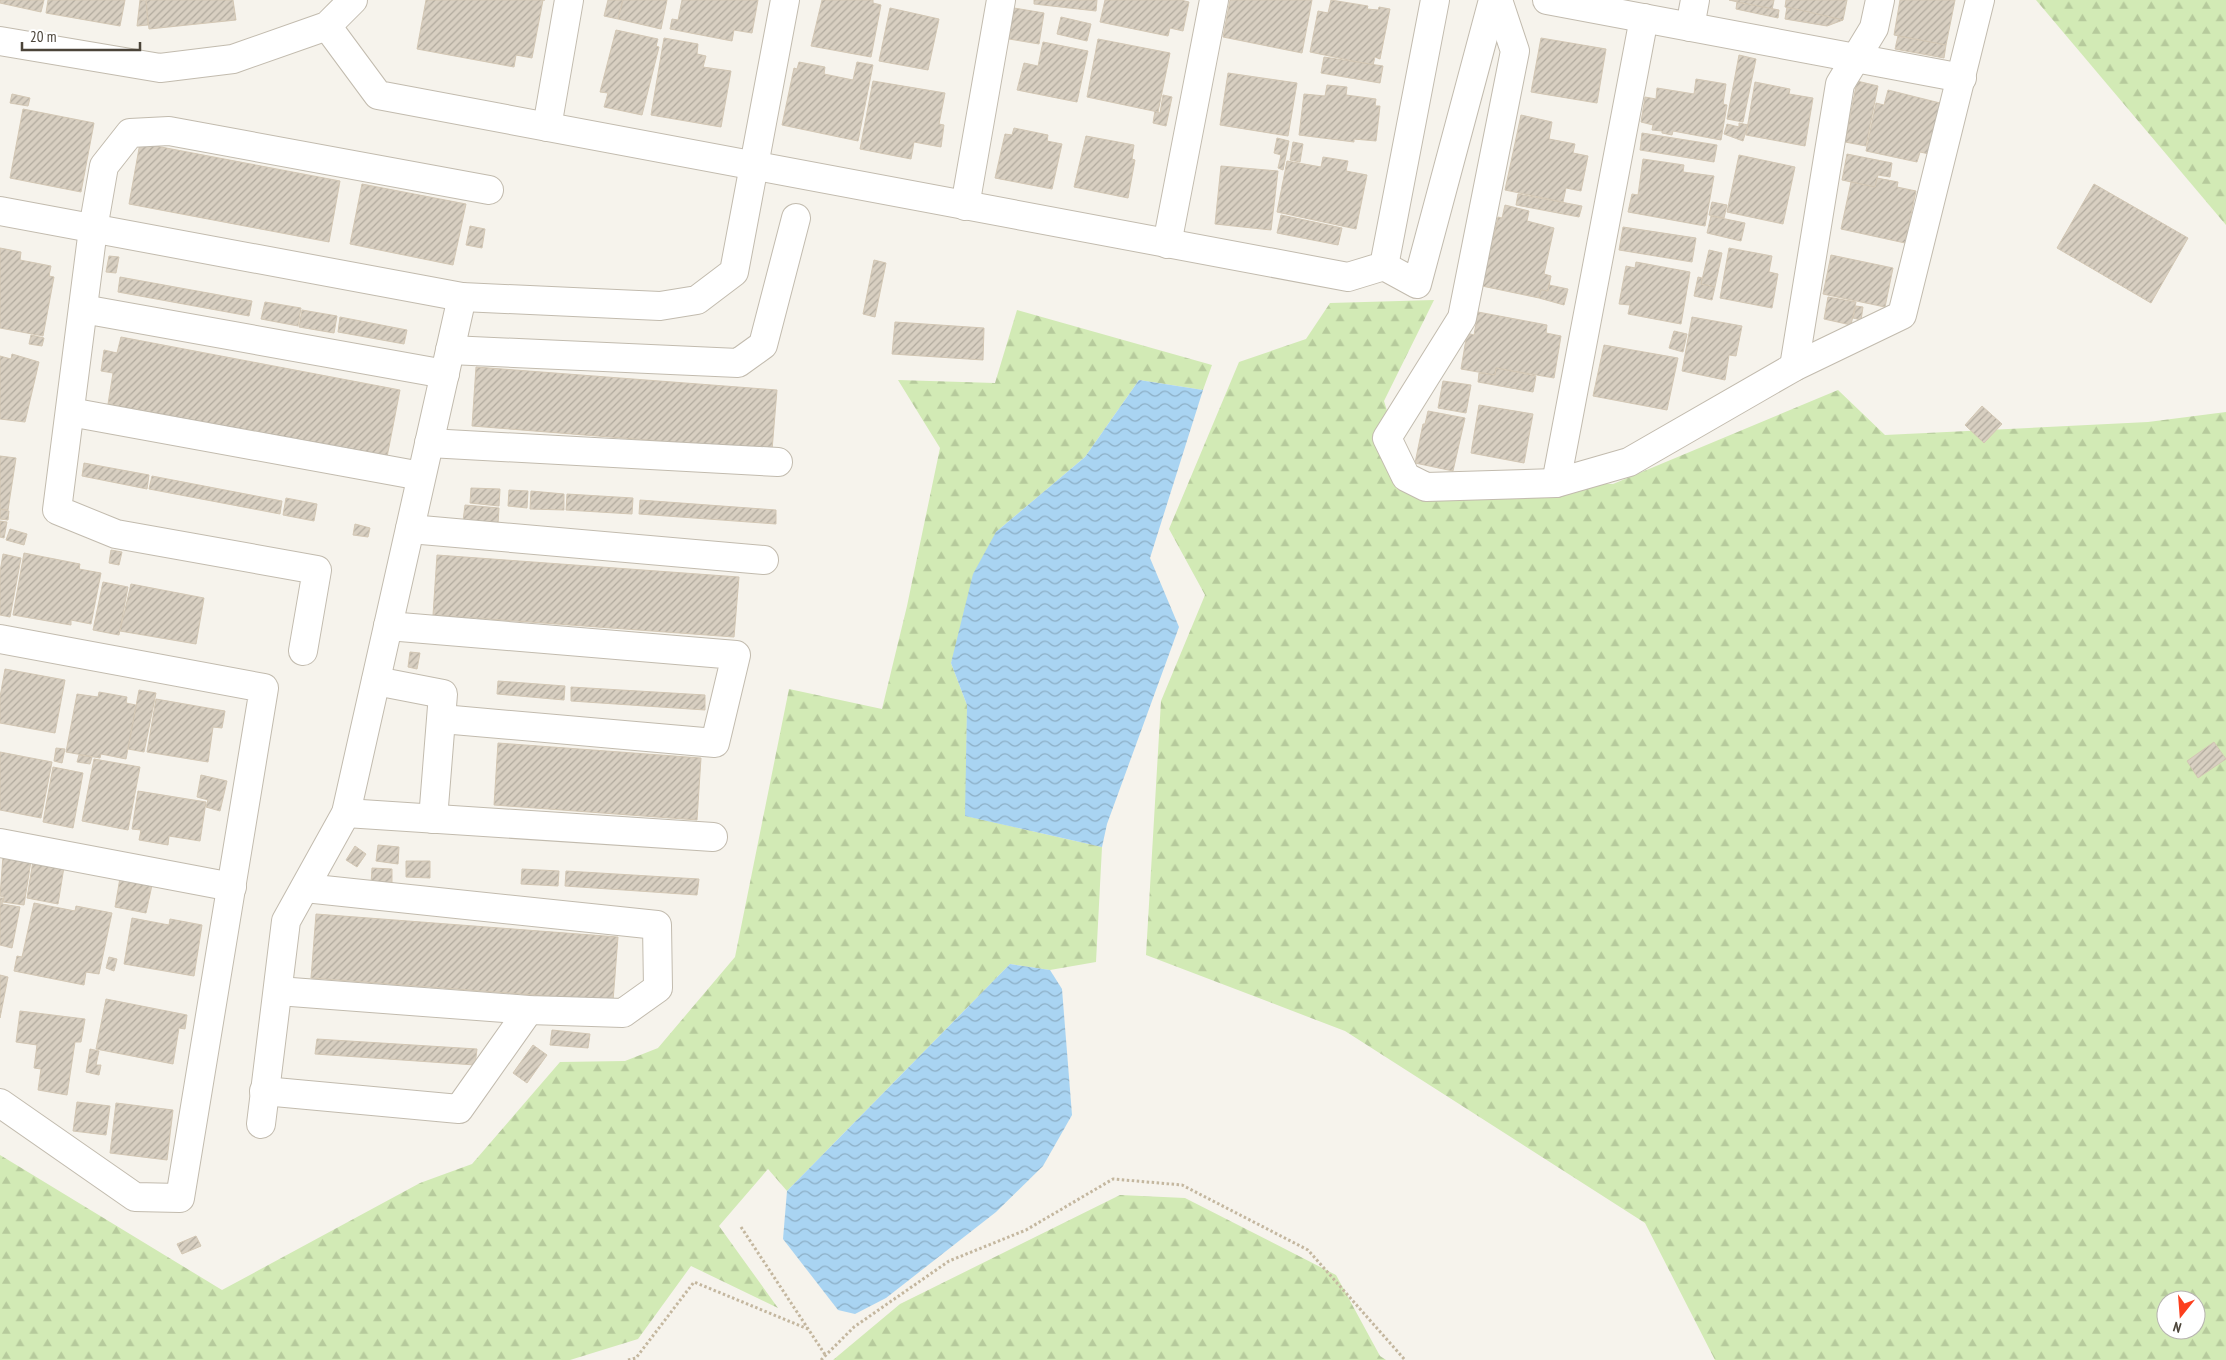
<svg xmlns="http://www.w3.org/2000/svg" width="2226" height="1360" font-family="'PT Sans Narrow',sans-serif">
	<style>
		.forest { fill: url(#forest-firs); fill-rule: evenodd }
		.water { fill: url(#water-waves) }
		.building { fill: url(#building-hatch); stroke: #d3c7b4 }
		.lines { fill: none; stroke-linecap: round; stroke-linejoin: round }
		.minor-casing { stroke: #c2bbae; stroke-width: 30 }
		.path { stroke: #c4b79f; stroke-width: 3; stroke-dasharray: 2.5 2.5; stroke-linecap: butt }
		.minor { stroke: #fff; stroke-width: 28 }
	</style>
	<defs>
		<pattern id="forest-firs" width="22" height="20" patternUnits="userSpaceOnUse" patternTransform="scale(1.25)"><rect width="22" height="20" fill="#d2eab5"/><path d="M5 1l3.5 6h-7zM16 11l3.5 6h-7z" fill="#b6ca9c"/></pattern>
		<pattern id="water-waves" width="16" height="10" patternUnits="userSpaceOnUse" patternTransform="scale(1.25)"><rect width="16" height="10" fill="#a9d4f2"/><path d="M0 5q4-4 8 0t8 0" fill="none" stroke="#8caec5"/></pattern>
		<pattern id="building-hatch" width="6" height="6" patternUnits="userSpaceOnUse" patternTransform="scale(1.25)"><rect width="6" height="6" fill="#d8cfc1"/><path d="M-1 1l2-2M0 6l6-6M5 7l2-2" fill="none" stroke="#b1aa9e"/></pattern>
	</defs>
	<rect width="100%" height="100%" fill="#f6f3ec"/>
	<g class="forest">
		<polygon points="2036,0 2226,0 2226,225"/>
		<path d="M 1434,300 L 1384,401 L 1407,476 L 1613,484 L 1838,390 L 1885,435 L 2148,422 L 2226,412 L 2226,1360 L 1715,1360 L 1645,1223 L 1345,1031 L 1146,955 L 1161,701 L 1205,595 L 1169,529 L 1239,362 L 1306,339 L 1330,303 ZM 2166,1300 L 2196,1300 L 2196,1330 L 2166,1330 Z"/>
		<polygon points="1017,310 1212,365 1203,390 1139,380 1085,457 996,532 951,663 967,705 966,816 1102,847 1096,962 1050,970 1010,964 787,1191 768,1169 719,1226 778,1308 691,1266 638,1339 570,1360 0,1360 0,1155 222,1290 420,1183 472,1164 560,1062 625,1061 658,1048 735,957 789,689 882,709 907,606 940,448 898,380 995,383"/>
		<polygon points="1120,1195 1185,1198 1336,1275 1380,1356 1386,1360 833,1360 900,1304"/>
	</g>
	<g class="water">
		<polygon points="1139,380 1203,390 1150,558 1179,627 1107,824 1102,847 965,816 967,705 951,663 973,574 996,532 1085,457"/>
		<polygon points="1010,964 1050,970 1062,989 1072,1115 1043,1166 996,1212 886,1298 855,1314 838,1310 783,1239 787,1191"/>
	</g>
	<g class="building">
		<polygon points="0,0 44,0 41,12 0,3"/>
		<polygon points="48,0 125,0 120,26 46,13"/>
		<polygon points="140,0 146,1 148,25 137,26"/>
		<polygon points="146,0 233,0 236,20 149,29"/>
		<polygon points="426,0 545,0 543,0 532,58 516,55 514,67 417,49"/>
		<polygon points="608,0 623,0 618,19 604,16"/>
		<polygon points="623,0 667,0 661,29 618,19"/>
		<polygon points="682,0 758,0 752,33 734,30 732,41 670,29 672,19 678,20"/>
		<polygon points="822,0 873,0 873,3 881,5 871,57 811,46"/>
		<polygon points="1034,0 1097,0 1096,11 1034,4"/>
		<polygon points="1105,0 1181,0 1189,2 1183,31 1170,28 1168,36 1100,22"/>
		<polygon points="1230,0 1312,0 1302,53 1223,37"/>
		<polygon points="1331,0 1368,6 1367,9 1378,10 1379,7 1390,9 1380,59 1375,57 1373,65 1310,52 1318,11 1328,13"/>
		<polygon points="1729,0 1774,0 1772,10"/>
		<polygon points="1786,0 1847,0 1843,20 1785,7"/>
		<polygon points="1900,0 1955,0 1946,45 1894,35"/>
		<polygon points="1737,2 1779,10 1778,18 1736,9"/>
		<polygon points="1787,7 1843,20 1827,26 1785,19"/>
		<polygon points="890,8 939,19 928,70 879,61"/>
		<polygon points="1014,8 1044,13 1039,44 1009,39"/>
		<polygon points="1061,17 1091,24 1087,41 1057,34"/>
		<polygon points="616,30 658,39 656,46 659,47 642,115 604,107 608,93 600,92"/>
		<polygon points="1898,36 1946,45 1944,58 1895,49"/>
		<polygon points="664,38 698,44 697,54 706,56 703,67 731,71 721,127 651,115"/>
		<polygon points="1541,38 1606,49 1597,103 1531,92"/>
		<polygon points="1098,39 1170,53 1158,112 1087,97"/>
		<polygon points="1043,42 1088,51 1077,102 1017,90 1024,63 1038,66"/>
		<polygon points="1739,55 1756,59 1743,122 1727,119"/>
		<polygon points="1324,57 1383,66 1380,83 1321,73"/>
		<polygon points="799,62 825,67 824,74 853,80 857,62 873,65 858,141 782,125 794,68 797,69"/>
		<polygon points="1228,73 1297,83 1288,136 1220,125"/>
		<polygon points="1696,79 1726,84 1723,104 1727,105 1721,140 1673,131 1672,135 1662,133 1662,131 1652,130 1653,125 1641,122 1645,97 1656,99 1657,88 1694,94"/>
		<polygon points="873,81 945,93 939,124 944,125 941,147 914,142 911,159 860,149"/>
		<polygon points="1857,81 1878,86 1866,146 1845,142"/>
		<polygon points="1755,82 1790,89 1789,94 1813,98 1805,146 1746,135"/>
		<polygon points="1327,85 1347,87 1346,95 1376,99 1375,106 1380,106 1376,141 1354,139 1354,142 1299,135 1304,94 1325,96"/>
		<polygon points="1888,90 1940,103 1929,154 1920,152 1917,162 1866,151 1876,103 1884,105"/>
		<polygon points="12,94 30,98 28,106 10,103"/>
		<polygon points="1163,95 1172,97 1166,126 1153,123 1155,111 1160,113"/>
		<polygon points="23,109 94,123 81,192 10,178"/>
		<polygon points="1521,115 1552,122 1549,139 1575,144 1573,153 1588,156 1581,191 1566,188 1563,202 1505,190"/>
		<polygon points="1739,123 1748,125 1743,141 1724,134 1727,124 1739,127"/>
		<polygon points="1014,128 1048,135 1047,141 1062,144 1052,189 995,178 1005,134 1012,135"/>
		<polygon points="1642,133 1717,145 1714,162 1640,150"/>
		<polygon points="1086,136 1134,145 1132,159 1135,160 1128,198 1074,187"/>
		<polygon points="1277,138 1289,141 1283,170 1278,168 1281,155 1274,153"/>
		<polygon points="1293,142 1303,144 1300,162 1290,160"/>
		<polygon points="140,143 340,181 329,242 129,204"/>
		<polygon points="1847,154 1892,163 1890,177 1878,175 1875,187 1842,180"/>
		<polygon points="1739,155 1795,167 1783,224 1727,212"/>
		<polygon points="1323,157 1348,161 1346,171 1367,175 1356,229 1277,212 1287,161 1321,167"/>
		<polygon points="1643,159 1684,165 1683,172 1714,176 1705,226 1628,212 1632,194 1638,195"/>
		<polygon points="1221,166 1278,171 1271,230 1215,224"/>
		<polygon points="1877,178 1898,182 1897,187 1916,191 1905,243 1841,229 1851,182 1875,187"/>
		<polygon points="362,184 466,204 453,265 350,244"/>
		<polygon points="2094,184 2188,238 2151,303 2057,248"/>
		<polygon points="1518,194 1582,206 1579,217 1516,205"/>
		<polygon points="1712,202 1727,205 1724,218 1709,215"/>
		<polygon points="1505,205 1529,211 1527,221 1554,228 1544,274 1551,276 1548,291 1541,290 1539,298 1482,286 1498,217 1502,218"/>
		<polygon points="1281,215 1342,228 1338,245 1277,233"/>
		<polygon points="1711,216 1745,223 1741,241 1707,233"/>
		<polygon points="470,226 485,229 482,248 466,245"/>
		<polygon points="1623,227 1696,238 1692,262 1619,250"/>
		<polygon points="0,248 21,252 20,260 51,266 49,276 54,277 43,336 0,328"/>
		<polygon points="1729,248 1772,256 1769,272 1778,274 1772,308 1720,298"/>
		<polygon points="1709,250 1722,253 1715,287 1701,284"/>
		<polygon points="1831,255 1893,268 1885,307 1823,294"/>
		<polygon points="109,256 119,257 116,273 106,272"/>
		<polygon points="874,260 886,263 875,317 863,314"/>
		<polygon points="1636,262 1690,272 1681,324 1628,314 1630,305 1619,304 1626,266 1635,268"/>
		<polygon points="120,277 252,301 249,316 118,292"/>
		<polygon points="1698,277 1702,278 1701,284 1715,287 1712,300 1694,296"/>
		<polygon points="1549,285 1568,289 1564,305 1539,298 1541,290 1548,291"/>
		<polygon points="1828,297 1856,302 1851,325 1824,319"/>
		<polygon points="265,302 301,308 298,326 261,319"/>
		<polygon points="1856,306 1863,307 1861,320 1853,318"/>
		<polygon points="302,310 337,316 334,333 299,327"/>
		<polygon points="1478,312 1547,325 1546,333 1561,336 1554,378 1496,368 1495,375 1461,369 1467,333 1474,335"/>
		<polygon points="340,317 407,330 404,344 338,332"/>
		<polygon points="1692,317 1742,326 1736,356 1729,355 1725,380 1682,371"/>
		<polygon points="895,322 984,328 983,360 892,354"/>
		<polygon points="1674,331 1687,334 1683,352 1669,348"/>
		<polygon points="31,335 44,338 42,346 29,344"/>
		<polygon points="121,337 400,390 387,457 108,404 113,373 101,371 104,350 117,353"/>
		<polygon points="1604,345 1678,358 1667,410 1593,396"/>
		<polygon points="12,354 39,362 25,422 0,419 0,356 11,359"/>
		<polygon points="476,367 777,390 772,450 472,426"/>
		<polygon points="1496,368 1536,376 1533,392 1478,382 1479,373 1495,375"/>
		<polygon points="1443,381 1471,385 1466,413 1438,408"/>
		<polygon points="1479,405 1533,414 1524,463 1471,453"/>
		<polygon points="1982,406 2002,424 1984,443 1965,425"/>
		<polygon points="1428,411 1465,418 1453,471 1415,463 1423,424 1425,424"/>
		<polygon points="0,456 16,458 8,510 0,509"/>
		<polygon points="84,463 149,475 147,489 82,476"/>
		<polygon points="152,476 282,501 280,514 149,489"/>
		<polygon points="471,488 500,489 499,506 470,503"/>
		<polygon points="509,490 528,491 527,508 508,506"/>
		<polygon points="531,491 564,494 564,510 530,509"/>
		<polygon points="567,494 633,498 632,514 566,510"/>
		<polygon points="286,498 317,504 314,521 283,515"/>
		<polygon points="640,500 776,510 776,524 639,514"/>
		<polygon points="465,505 499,508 498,524 463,521"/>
		<polygon points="0,509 9,511 8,520 0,519"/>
		<polygon points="0,521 7,522 4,538 0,537"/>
		<polygon points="355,524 370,528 368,537 353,535"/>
		<polygon points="10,529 27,534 24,545 6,540"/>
		<polygon points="111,550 122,552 119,565 109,563"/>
		<polygon points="24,553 80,564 79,569 101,573 91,624 71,620 71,625 13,615"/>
		<polygon points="3,554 21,558 10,617 0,615 0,572"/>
		<polygon points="437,555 739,577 734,637 433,615"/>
		<polygon points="103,582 128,587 119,635 93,630"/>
		<polygon points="131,584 204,598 196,644 120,631"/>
		<polygon points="410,652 420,653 417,669 408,667"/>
		<polygon points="5,669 65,680 55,733 0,723 0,697"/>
		<polygon points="498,681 565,686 564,700 497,694"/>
		<polygon points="571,687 705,695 705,710 571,701"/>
		<polygon points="139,690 156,693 144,752 128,749"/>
		<polygon points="99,692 127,697 126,703 136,705 126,759 101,754 100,758 66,752 77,694 98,697"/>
		<polygon points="156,699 225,711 222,728 213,727 208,762 147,752"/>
		<polygon points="2214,742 2226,759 2198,778 2187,761"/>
		<polygon points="498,743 701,758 697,820 494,805"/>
		<polygon points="56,748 65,749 62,763 54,761"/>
		<polygon points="0,752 52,762 41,818 0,810"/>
		<polygon points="79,755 92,757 90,764 77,762"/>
		<polygon points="94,759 140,767 128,830 82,821"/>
		<polygon points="53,767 83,773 73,828 43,822"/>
		<polygon points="201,775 227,781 220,811 206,807 208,800 197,797"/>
		<polygon points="138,791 206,802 200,841 169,836 168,845 139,840 141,830 132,829"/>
		<polygon points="378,845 399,847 398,864 376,861"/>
		<polygon points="355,846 366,854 357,867 346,860"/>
		<polygon points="3,856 31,861 24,905 3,902 4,897 0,896"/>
		<polygon points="33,861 64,867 58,904 27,898"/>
		<polygon points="406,861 430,861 430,878 406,877"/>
		<polygon points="372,868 392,869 392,885 371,884"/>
		<polygon points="522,869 559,871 558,886 521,884"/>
		<polygon points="566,871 699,879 697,895 565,886"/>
		<polygon points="120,878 152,885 146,913 115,907"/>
		<polygon points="0,898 3,898 2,904 20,907 12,948 0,945"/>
		<polygon points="34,903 75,911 76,906 112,913 99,974 86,972 84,985 14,971 17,956 22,957"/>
		<polygon points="316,914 618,937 613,1001 311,978"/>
		<polygon points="132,918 169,925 170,919 202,925 194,976 124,964"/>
		<polygon points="109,957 117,959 114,971 106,968"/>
		<polygon points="0,975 8,977 0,1018"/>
		<polygon points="106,999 187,1015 185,1029 179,1028 173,1064 96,1049"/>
		<polygon points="20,1011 85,1019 81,1042 75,1042 67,1095 38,1090 41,1069 34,1068 37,1045 16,1042"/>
		<polygon points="552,1030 590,1034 588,1048 550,1045"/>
		<polygon points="317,1039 477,1049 475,1065 315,1054"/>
		<polygon points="533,1045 547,1055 527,1083 513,1073"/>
		<polygon points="90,1049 99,1051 96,1065 101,1065 99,1075 86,1072"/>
		<polygon points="77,1102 110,1106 106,1135 73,1131"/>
		<polygon points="116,1103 173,1110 167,1160 110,1153"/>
		<polygon points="196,1236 201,1246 182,1254 177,1244"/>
	</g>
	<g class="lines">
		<defs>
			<g id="minor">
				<polyline points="1498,0 1515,51 1462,318 1387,438 1406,477 1426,487 1556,483 1629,462 1794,367 1902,315 1980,0"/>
				<polyline points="1547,0 1962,78"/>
				<polyline points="327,26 378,95 1348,277 1384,266 1435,0"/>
				<polyline points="1690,27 1695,0"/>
				<polyline points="0,41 160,68 233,59 327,26 353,0"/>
				<polyline points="547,127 569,0"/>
				<polyline points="965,206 1001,0"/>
				<polyline points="0,211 462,297 660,306 697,300 734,272 785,0"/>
				<polyline points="1167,244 1214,0"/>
				<polyline points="1384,266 1417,284 1493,0"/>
				<polyline points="83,309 445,374"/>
				<polyline points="450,350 738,363 763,345 796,218"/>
				<polyline points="1794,367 1840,84 1874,28 1880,0"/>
				<polyline points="70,412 421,476"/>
				<polyline points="429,443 778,462"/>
				<polyline points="1556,483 1644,18"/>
				<polyline points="410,529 764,560"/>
				<polyline points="388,626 736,655 715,743 442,719"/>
				<polyline points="0,639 264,688 180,1198 135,1197 0,1103"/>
				<polyline points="303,651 317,570 116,534 57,510 93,229 104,166 130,133 169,131 489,190"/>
				<polyline points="376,681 443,694 433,819"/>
				<polyline points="346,813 713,837"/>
				<polyline points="0,843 232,887"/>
				<polyline points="278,991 529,1010 623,1013 658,988 657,925 305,888"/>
				<polyline points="264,1091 459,1109 529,1010"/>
				<polyline points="261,1124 286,921 346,813 462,297"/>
			</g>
		</defs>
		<use href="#minor" class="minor-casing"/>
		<g class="path">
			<polyline points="741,1227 826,1356"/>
			<polyline points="628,1360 636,1358 694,1282 808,1329"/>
			<polyline points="821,1360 854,1327 949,1261 1026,1230 1113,1179 1182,1185 1308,1250 1405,1360"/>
		</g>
		<use href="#minor" class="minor"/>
	</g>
	<g transform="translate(2181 1315) rotate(197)"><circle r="24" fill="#ffffff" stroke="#b7b4b0"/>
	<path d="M0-4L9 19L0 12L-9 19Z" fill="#fc3f1d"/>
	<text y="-8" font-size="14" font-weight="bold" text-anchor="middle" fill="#4b4439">N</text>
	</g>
	<path d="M22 42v8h118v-8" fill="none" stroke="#4b4439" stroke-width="2.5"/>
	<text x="30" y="42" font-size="15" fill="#4b4439" stroke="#ffffff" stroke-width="4" paint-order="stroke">20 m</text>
</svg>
